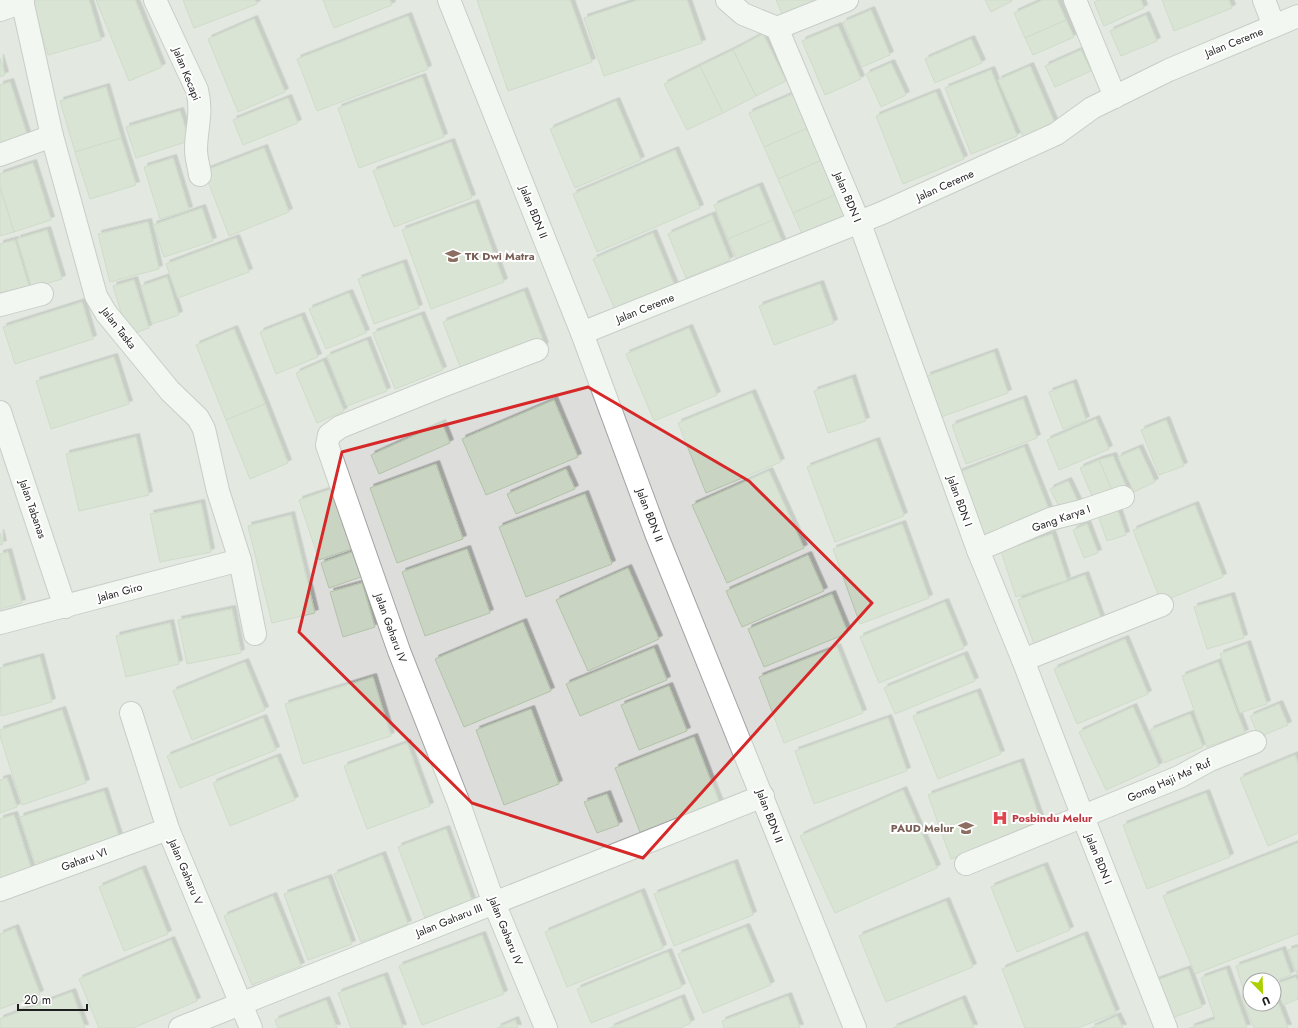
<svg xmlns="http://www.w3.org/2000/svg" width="1298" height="1028" font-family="Jost,sans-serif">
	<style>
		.residential { fill: #dddddc; fill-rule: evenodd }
		.building { fill: #c9d4c2; stroke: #b2c3a7; filter: url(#shadow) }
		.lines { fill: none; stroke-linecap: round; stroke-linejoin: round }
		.minor-casing { stroke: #a3a3a3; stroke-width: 24 }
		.minor { stroke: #fff; stroke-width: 22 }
		.marked { fill: none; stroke: #d62828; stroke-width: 3; stroke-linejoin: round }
		.labels { text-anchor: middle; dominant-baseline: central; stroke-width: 4; stroke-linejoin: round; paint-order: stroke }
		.street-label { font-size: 11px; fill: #1f1f1f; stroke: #fff }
		.education-label { font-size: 11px; font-weight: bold; fill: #785e54; stroke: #fff; text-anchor: start }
		.health-label { font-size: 11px; font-weight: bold; fill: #be3a42; stroke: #fff; text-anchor: start }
	</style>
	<defs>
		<filter id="shadow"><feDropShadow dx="3.5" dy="-3.5" stdDeviation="0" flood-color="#0004"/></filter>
	</defs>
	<rect width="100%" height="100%" fill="#e7f0e5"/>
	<path class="residential" d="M 0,0 L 1298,0 L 1298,1028 L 0,1028 ZM 1250,980 L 1274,980 L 1274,1004 L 1250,1004 Z"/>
	<g class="building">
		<polygon points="32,0 89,0 101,40 48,55"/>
		<polygon points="96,0 135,0 162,67 129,81"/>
		<polygon points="183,0 255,0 257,4 194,28"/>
		<polygon points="323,0 390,0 392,5 334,28"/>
		<polygon points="477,0 570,0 592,62 508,91"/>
		<polygon points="638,0 687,0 702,43 604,76 584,18"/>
		<polygon points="776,0 819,0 783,16"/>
		<polygon points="985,0 1011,0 1012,1 991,12"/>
		<polygon points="1043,0 1057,0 1066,20 1025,38 1014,13"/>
		<polygon points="1099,0 1141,0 1144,8 1104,26 1094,2"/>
		<polygon points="1162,0 1229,0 1232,8 1174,31"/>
		<polygon points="871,10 890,55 862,67 843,22"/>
		<polygon points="1146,15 1157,41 1121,56 1110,31"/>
		<polygon points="408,16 428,69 317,111 297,59"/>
		<polygon points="254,19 285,92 238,112 208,39"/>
		<polygon points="1066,20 1074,37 1033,55 1025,38"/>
		<polygon points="838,26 861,79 825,95 802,41"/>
		<polygon points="763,34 786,81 756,96 733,50"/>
		<polygon points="971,39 982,63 935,83 925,59"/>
		<polygon points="733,50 756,96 723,113 700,66"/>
		<polygon points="1081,50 1091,71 1055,87 1045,66"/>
		<polygon points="0,58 5,75 0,77"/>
		<polygon points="891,63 906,95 881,107 866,74"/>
		<polygon points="700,66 723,113 687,130 664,84"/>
		<polygon points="1030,66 1055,124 1024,138 998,80"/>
		<polygon points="991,70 1017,136 971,154 945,88"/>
		<polygon points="422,77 444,137 359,168 338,108"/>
		<polygon points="10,82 28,138 0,147 0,85"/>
		<polygon points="106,87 121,138 75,152 60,101"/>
		<polygon points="936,92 964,159 903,184 876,116"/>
		<polygon points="793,94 808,128 764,147 749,113"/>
		<polygon points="288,98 298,123 243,145 233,120"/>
		<polygon points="616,101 641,160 575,188 550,129"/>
		<polygon points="180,111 189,141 136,158 126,127"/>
		<polygon points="808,128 822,160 778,179 764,147"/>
		<polygon points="121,138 136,185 90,199 75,152"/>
		<polygon points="451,142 472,198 394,227 373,171"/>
		<polygon points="264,148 289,212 229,236 204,171"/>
		<polygon points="675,150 700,208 597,252 573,194"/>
		<polygon points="173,158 189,210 160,219 144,167"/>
		<polygon points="822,160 837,194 793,213 778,179"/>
		<polygon points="33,163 51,220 14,232 0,187 0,174"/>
		<polygon points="759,186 773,220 728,239 714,205"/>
		<polygon points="0,187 14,232 0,236"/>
		<polygon points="837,194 849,222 805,241 793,213"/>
		<polygon points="475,203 504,282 431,309 402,230"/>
		<polygon points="202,208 213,241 164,257 153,225"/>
		<polygon points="712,215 730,260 686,278 668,234"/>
		<polygon points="773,220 785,249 740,267 728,239"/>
		<polygon points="148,222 159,269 110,282 98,234"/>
		<polygon points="47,230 62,279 32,288 17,239"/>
		<polygon points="653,233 676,289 617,314 593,259"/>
		<polygon points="236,238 249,272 178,298 166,264"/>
		<polygon points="15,240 30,289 0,298 0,244"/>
		<polygon points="403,263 419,308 374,324 358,279"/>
		<polygon points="167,277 179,315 152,324 141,286"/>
		<polygon points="134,280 149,328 128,335 113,286"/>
		<polygon points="820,284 834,323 774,345 759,306"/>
		<polygon points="524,291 545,346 464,377 443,322"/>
		<polygon points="349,293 366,333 326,349 309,309"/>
		<polygon points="82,302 93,339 15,364 3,327"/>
		<polygon points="421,315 443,370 395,389 373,333"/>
		<polygon points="301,316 318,357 276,374 260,332"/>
		<polygon points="689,328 717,395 654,421 626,354"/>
		<polygon points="234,329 265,404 226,420 196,345"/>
		<polygon points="367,340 387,391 347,406 327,356"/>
		<polygon points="994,352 1008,393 941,417 927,376"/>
		<polygon points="114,357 129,404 51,429 36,381"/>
		<polygon points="323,361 344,411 317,423 296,373"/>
		<polygon points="852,378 866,421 828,433 814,391"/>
		<polygon points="1073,383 1086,420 1063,429 1049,392"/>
		<polygon points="752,393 781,462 706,493 678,423"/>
		<polygon points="1023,399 1037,438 966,464 952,425"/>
		<polygon points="554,400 578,457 486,495 462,439"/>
		<polygon points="265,404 288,463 250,479 226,420"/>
		<polygon points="1096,419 1109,449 1059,470 1047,440"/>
		<polygon points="1166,420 1184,466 1159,475 1141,430"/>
		<polygon points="442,423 450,443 379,474 371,455"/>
		<polygon points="136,437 149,495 79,511 66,454"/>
		<polygon points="876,441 904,516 835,542 807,467"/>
		<polygon points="1024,447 1051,515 982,542 955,474"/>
		<polygon points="1139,448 1155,482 1134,492 1118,457"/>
		<polygon points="1113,456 1128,491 1114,495 1099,460"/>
		<polygon points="1099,460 1114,495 1095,503 1080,468"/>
		<polygon points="436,464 463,539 397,563 370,488"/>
		<polygon points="566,469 575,489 516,514 507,494"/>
		<polygon points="769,471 804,548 727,583 692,505"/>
		<polygon points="1068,481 1080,506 1063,514 1050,489"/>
		<polygon points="335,488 354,548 319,560 299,500"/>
		<polygon points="585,494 612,564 526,597 499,527"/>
		<polygon points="201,503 211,552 160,562 150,514"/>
		<polygon points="1195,505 1223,577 1161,602 1133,530"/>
		<polygon points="1117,508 1126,535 1107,541 1098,515"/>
		<polygon points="291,515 315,613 272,623 248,526"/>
		<polygon points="902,524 929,598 860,624 833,549"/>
		<polygon points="1087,524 1098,553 1084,558 1073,530"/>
		<polygon points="0,533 3,544 0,545"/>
		<polygon points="1052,534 1067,580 1016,597 1001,551"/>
		<polygon points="467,549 490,613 425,636 402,572"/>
		<polygon points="8,552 22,603 0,609 0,554"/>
		<polygon points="352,552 361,577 329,588 321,563"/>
		<polygon points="808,555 824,591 742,627 726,591"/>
		<polygon points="628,568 659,639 588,671 556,600"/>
		<polygon points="1085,575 1103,624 1036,649 1018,600"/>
		<polygon points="362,583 375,627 343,637 330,592"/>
		<polygon points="832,594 848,633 764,667 748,629"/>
		<polygon points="1231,596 1244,638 1207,649 1194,607"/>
		<polygon points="945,602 964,648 879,683 860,637"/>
		<polygon points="232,609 241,653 187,664 178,620"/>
		<polygon points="523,622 551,691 464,727 435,659"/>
		<polygon points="170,623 179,664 126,677 116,636"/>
		<polygon points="1125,639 1148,694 1077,724 1054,669"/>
		<polygon points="1247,644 1267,704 1240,713 1220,654"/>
		<polygon points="837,647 863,713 784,743 759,677"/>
		<polygon points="654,648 667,680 580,716 566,684"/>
		<polygon points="964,655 975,681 895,714 884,688"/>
		<polygon points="40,657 52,702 1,716 0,668"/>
		<polygon points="245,662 265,710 192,740 173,691"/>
		<polygon points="1218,662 1245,733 1207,747 1182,676"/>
		<polygon points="373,677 391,736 303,764 285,704"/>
		<polygon points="669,686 687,731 639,750 621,705"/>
		<polygon points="977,692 1001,754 938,779 913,716"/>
		<polygon points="1279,704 1288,725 1259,737 1250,716"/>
		<polygon points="1133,707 1159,766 1106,790 1079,732"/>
		<polygon points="531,709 559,784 504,805 476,730"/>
		<polygon points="62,710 86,783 22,805 0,736 0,730"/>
		<polygon points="1190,714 1203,747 1164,763 1150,730"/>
		<polygon points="263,718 276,750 180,788 167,756"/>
		<polygon points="888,718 907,771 814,804 795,751"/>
		<polygon points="694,737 721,807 642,837 615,768"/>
		<polygon points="407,743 430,806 367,829 344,766"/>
		<polygon points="1295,755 1298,763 1298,833 1268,846 1240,778"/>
		<polygon points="277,757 295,800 230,826 213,783"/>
		<polygon points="1020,762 1043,827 951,859 928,795"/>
		<polygon points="7,778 17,807 0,813 0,780"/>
		<polygon points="903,790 937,868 835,913 800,836"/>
		<polygon points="104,791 119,837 35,863 20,817"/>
		<polygon points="1206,793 1230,857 1147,889 1123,825"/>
		<polygon points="607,794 619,825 597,833 584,802"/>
		<polygon points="14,815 32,871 0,882 0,819"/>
		<polygon points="446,829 472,901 425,918 398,847"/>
		<polygon points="1298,843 1298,934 1195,974 1163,896"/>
		<polygon points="382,855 408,924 361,942 334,874"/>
		<polygon points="734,863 753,915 674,946 654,894"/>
		<polygon points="1044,866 1070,930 1017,952 991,887"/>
		<polygon points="142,869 168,934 124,951 99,887"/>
		<polygon points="328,878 352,944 308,960 284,894"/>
		<polygon points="641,892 663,948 567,987 545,932"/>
		<polygon points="273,896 301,966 252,985 224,916"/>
		<polygon points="946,901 973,967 886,1002 859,936"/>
		<polygon points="746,927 771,985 703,1013 678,954"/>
		<polygon points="15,928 40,994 0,1009 0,934"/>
		<polygon points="482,935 504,994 422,1025 399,966"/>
		<polygon points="1084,935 1116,1013 1078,1028 1025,1028 1002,969"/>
		<polygon points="171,940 197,1001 133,1028 99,1028 79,979"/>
		<polygon points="1298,947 1298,976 1288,950"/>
		<polygon points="1282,950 1291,975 1274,981 1250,980 1250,989 1244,991 1236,966"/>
		<polygon points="668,952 682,987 591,1023 577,989"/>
		<polygon points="1188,969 1202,1007 1169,1019 1155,981"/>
		<polygon points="1226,969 1247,1028 1190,1028 1215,1019 1201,978"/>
		<polygon points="384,976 403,1028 351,1028 338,993"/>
		<polygon points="1296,977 1298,982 1298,999 1283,1005 1276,984"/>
		<polygon points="72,992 85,1028 0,1028 0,1019"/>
		<polygon points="1274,992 1288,1028 1254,1028 1241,997 1250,993 1250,1004 1274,1004"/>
		<polygon points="788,996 800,1028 724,1028 722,1021"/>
		<polygon points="681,998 691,1023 680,1028 610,1028"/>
		<polygon points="962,999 974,1028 893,1028"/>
		<polygon points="326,1000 337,1028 278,1028 275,1020"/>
		<polygon points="1117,1016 1123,1028 1091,1028"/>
		<polygon points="515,1020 518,1028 497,1028"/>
	</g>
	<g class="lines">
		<defs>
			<g id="minor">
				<polyline points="22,0 52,136 96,296 106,313 170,391 198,418 204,429 218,491 240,560 255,634"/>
				<path d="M 155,0 L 197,90 C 203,113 196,128 196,150 C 196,158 199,167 200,175"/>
				<polyline points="449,0 582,333 657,536 855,1028"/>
				<polyline points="727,0 743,14 777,28 863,232 978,550 1023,660 1083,817 1166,1028"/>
				<polyline points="1075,0 1115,97"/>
				<polyline points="1264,0 1274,26"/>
				<polyline points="0,10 23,2"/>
				<polyline points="777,28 847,0"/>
				<polyline points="0,155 52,136"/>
				<polyline points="0,305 42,294"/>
				<polyline points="582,333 882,213 1056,134 1092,108 1169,70 1298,16"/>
				<polyline points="537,350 442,386 340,427 329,435 327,445 399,651 458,801 492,898 546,1028"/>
				<polyline points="0,412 65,607"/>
				<polyline points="978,550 1050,519 1082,511 1123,497"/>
				<polyline points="0,623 240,560"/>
				<polyline points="1023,660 1162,605"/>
				<polyline points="131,713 168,829 251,1028"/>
				<polyline points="966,864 1179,777 1210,760 1255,742"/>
				<polyline points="0,890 168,829"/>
				<polyline points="180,1028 763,796"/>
			</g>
		</defs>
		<use href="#minor" class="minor-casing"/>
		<use href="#minor" class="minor"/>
	</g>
	<path d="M0 0H1298V1028H0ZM 588,387 L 749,481 L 872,603 L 643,858 L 472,803 L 299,632 L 342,452 Z" fill="#e7f0e5" fill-opacity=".55" fill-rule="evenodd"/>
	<path class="marked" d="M 588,387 L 749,481 L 872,603 L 643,858 L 472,803 L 299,632 L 342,452 Z"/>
	<defs>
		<symbol id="school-bare" viewBox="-9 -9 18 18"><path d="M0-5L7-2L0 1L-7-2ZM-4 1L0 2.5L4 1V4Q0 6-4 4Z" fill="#8d6e63" stroke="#fff" stroke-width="2.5" paint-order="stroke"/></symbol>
		<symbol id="hospital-bare" viewBox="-9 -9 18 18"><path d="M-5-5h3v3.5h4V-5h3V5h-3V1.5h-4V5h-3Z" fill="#e0444e" stroke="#fff" stroke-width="2.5" paint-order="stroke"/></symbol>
	</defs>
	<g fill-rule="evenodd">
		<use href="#school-bare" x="442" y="245" width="22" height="22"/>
		<use href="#hospital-bare" x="989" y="807" width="22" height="22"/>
		<use href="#school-bare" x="955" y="817" width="22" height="22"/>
	</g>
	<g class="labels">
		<g class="street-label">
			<text transform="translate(1234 42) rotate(-22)">Jalan Cereme</text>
			<text transform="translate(187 74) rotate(68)">Jalan Kecapi</text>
			<text transform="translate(945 185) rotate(-24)">Jalan Cereme</text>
			<text transform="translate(848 197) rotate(67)">Jalan BDN I</text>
			<text transform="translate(534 212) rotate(68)">Jalan BDN II</text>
			<text transform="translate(645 308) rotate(-22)">Jalan Cereme</text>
			<text transform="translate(119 328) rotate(52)">Jalan Taska</text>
			<text transform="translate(960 501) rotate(70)">Jalan BDN I</text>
			<text transform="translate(33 509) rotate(71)">Jalan Tabanas</text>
			<text transform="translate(650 515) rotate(69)">Jalan BDN II</text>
			<text transform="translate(1061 518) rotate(-19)">Gang Karya I</text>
			<text transform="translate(120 592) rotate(-15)">Jalan Giro</text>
			<text transform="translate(391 628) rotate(70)">Jalan Gaharu IV</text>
			<text transform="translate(1169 780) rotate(-24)">Gomg Haji Ma’ Ruf</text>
			<text transform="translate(770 816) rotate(69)">Jalan BDN II</text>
			<text transform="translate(84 859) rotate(-20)">Gaharu VI</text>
			<text transform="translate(1099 859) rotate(68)">Jalan BDN I</text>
			<text transform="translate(186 872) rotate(67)">Jalan Gaharu V</text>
			<text transform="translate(449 920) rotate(-22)">Jalan Gaharu III</text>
			<text transform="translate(506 931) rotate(68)">Jalan Gaharu IV</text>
		</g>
		<g class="education-label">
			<text x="465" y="256">TK Dwi Matra</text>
			<text x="954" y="828" text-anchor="end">PAUD Melur</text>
		</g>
		<g class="health-label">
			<text x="1012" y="818">Posbindu Melur</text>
		</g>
	</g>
	<g transform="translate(1262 992) rotate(157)"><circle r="19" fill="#ffffff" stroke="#a5a5a5"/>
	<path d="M0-3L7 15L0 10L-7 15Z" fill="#accf00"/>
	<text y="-6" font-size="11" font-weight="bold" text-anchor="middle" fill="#1f1f1f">U</text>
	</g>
	<path d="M18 1004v6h69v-6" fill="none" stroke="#1f1f1f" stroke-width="2"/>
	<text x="24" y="1004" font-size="12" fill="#1f1f1f" stroke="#ffffff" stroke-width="3" paint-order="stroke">20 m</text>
</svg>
